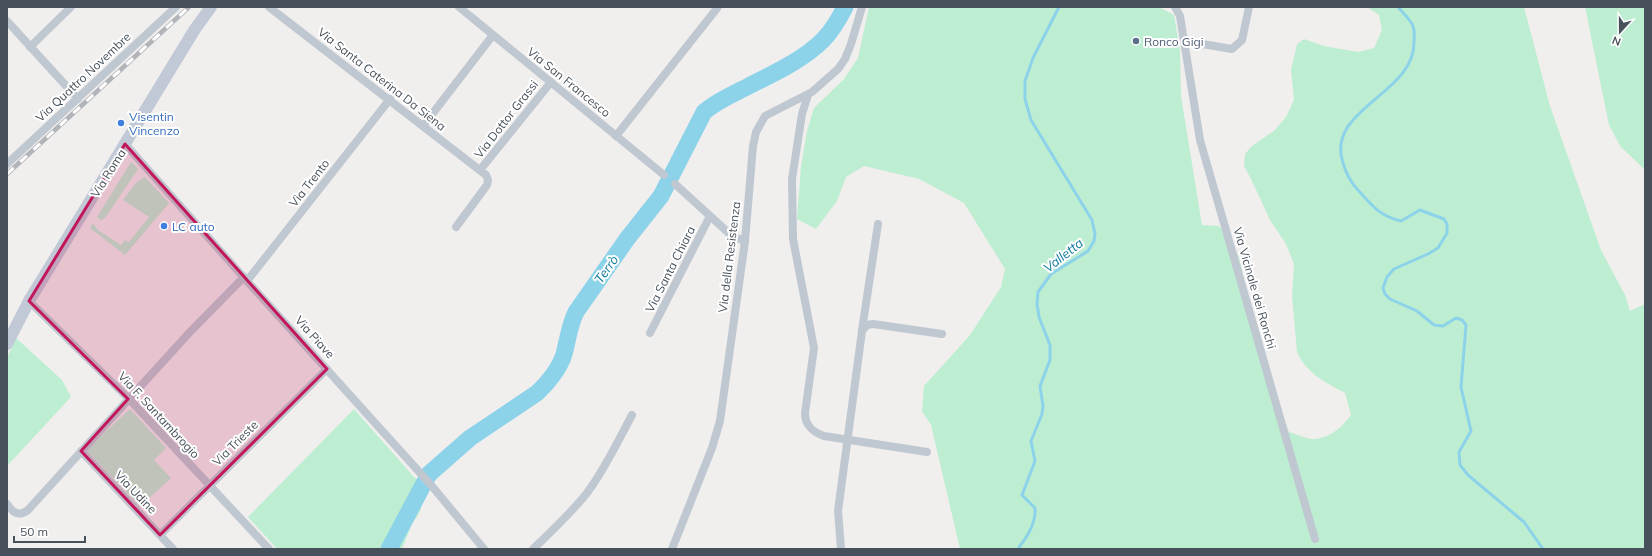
<svg xmlns="http://www.w3.org/2000/svg" width="1652" height="556" font-family="Mulish,sans-serif">
	<style>
		.green { fill: #beeed2 }
		.lines { fill: none; stroke-linecap: round; stroke-linejoin: round }
		.stream { stroke: #8cd3ea; stroke-width: 3 }
		.river { stroke: #8cd3ea; stroke-width: 17 }
		.street { stroke: #bfc8d0; stroke-width: 8 }
		.secondary { stroke: #c0c9d5; stroke-width: 12 }
		.rail-casing { stroke: #b1b4b9; stroke-width: 4.5 }
		.rail { stroke: #fff; stroke-width: 3; stroke-dasharray: 9; stroke-linecap: butt }
		.marked { fill: #c2185b; fill-opacity: 0.2; stroke: #c2185b; stroke-width: 3; stroke-linejoin: round }
		.service-dot { fill: #5c6f8a; stroke: #fff; stroke-width: 1.5 }
		.shop-dot { fill: #3f7fe0; stroke: #fff; stroke-width: 1.5 }
		.labels { text-anchor: middle; dominant-baseline: central; stroke-width: 4; stroke-linejoin: round; paint-order: stroke }
		.service-label { font-size: 12px; fill: #4e5e75; stroke: #fff; text-anchor: start }
		.street-label { font-size: 12px; fill: #47515b; stroke: #fff }
		.shop-label { font-size: 12px; fill: #366cbe; stroke: #fff; text-anchor: start }
		.water-label { font-size: 13px; font-style: italic; fill: #107b9f; stroke: #fff }
	</style>
	<rect width="100%" height="100%" fill="#f1eeee"/>
	<g class="green">
		<path d="M 869,7 L 1159,7 L 1174,15 L 1180,50 L 1181,96 L 1202,225 L 1219,226 C 1238,248 1241,259 1245,288 L 1282,416 L 1289,432 C 1297,434 1308,440 1316,439 C 1331,437 1343,426 1351,415 L 1345,393 C 1326,383 1306,373 1297,352 L 1292,296 L 1294,264 L 1286,244 L 1270,220 L 1251,179 L 1244,166 L 1245,154 L 1252,146 L 1275,130 L 1286,117 L 1294,100 L 1291,70 L 1297,44 L 1304,39 L 1324,46 L 1358,52 L 1374,48 L 1382,30 L 1379,15 L 1367,7 L 1524,7 L 1550,106 L 1601,250 L 1625,295 L 1630,311 L 1645,304 L 1645,549 L 960,549 L 931,425 L 922,411 L 924,386 L 970,335 L 1001,287 L 1005,269 L 964,203 L 919,179 L 864,166 L 846,177 L 837,201 L 816,229 L 797,219 L 801,166 L 807,131 L 814,108 L 844,79 L 858,58 Z"/>
		<polygon points="1585,7 1645,7 1645,170 1620,146 1609,125"/>
		<polygon points="131,162 138,169 105,218 101,220 97,217"/>
		<polygon points="145,177 169,203 125,255 90,228 93,223 98,230 121,245 125,240 129,242 149,217 123,200 136,183"/>
		<polygon points="16,338 62,380 71,397 7,466 7,358"/>
		<polygon points="130,409 166,448 154,460 171,478 140,507 86,450"/>
		<polygon points="354,409 414,477 422,484 383,549 277,549 248,517"/>
		<polygon points="421,494 421,510 412,524 402,549 390,549"/>
	</g>
	<g class="lines">
		<g class="stream">
			<path d="M 1398,7 C 1403,13 1410,19 1413,26 C 1415,31 1414,37 1414,42 C 1415,94 1325,109 1343,163 C 1346,173 1350,182 1358,190 C 1372,205 1379,216 1401,221 L 1420,210 L 1444,219 L 1447,224 L 1447,233 L 1438,248 L 1428,254 L 1394,269 L 1387,277 L 1383,288 L 1385,294 L 1390,299 L 1417,311 L 1434,325 L 1443,326 L 1456,318 L 1462,320 L 1466,325 L 1461,387 L 1471,431 L 1459,452 L 1460,465 L 1468,475 L 1524,522 L 1543,549"/>
			<path d="M 1020,549 L 1019,547 C 1028,536 1036,522 1035,508 L 1022,495 L 1035,461 L 1031,441 L 1042,414 L 1043,406 L 1040,386 L 1050,360 L 1050,345 L 1039,317 L 1037,304 L 1038,292 L 1051,274 L 1088,251 L 1094,241 L 1095,234 L 1092,220 L 1031,120 L 1025,99 L 1025,81 L 1033,58 L 1059,7"/>
		</g>
		<path class="river" d="M 389,549 L 429,474 L 470,438 L 537,393 C 547,384 560,368 564,354 C 568,340 569,326 576,312 L 627,239 L 661,196 L 704,112 C 717,101 731,95 747,87 C 772,74 802,61 823,40 C 832,31 839,19 845,7"/>
		<g class="street">
			<polyline points="269,7 486,175 488,180 487,185 456,227"/>
			<polyline points="459,7 664,175"/>
			<polyline points="1175,7 1180,16 1200,140 1315,539"/>
			<polyline points="7,21 78,99"/>
			<polyline points="1184,41 1232,49 1242,40 1249,7"/>
			<polyline points="30,47 71,7"/>
			<path d="M 808,95 L 802,114 L 792,179 L 793,239 L 814,348 L 805,413 C 805,426 813,432 824,436 L 927,452"/>
			<polyline points="423,126 493,35"/>
			<polyline points="616,136 718,7"/>
			<polyline points="125,144 247,281 431,485 484,549"/>
			<polyline points="7,164 176,7"/>
			<polyline points="480,170 551,82"/>
			<polyline points="675,184 732,236 745,241"/>
			<polyline points="247,281 390,99"/>
			<polyline points="29,301 129,399 269,549"/>
			<polyline points="862,330 878,224"/>
			<polyline points="650,333 710,216"/>
			<polyline points="81,451 173,549"/>
			<path d="M 7,504 C 13,513 19,517 28,510 L 189,333 L 244,277"/>
			<polyline points="160,535 327,369"/>
			<path d="M 533,549 C 552,531 571,513 587,493 C 605,469 618,441 632,415"/>
			<polyline points="672,549 712,448 720,421 745,241 753,146 756,132 765,116 812,92 838,69 845,59 851,44 862,7"/>
			<polyline points="841,549 838,511 862,331 867,325 873,324 942,334"/>
		</g>
		<polyline class="secondary" points="7,344 29,301 195,29 211,7"/>
		<defs>
			<polyline id="rail" points="7,174 189,7"/>
		</defs>
		<use href="#rail" class="rail-casing"/>
		<use href="#rail" class="rail"/>
	</g>
	<path class="marked" d="M 125,144 L 327,369 L 160,535 L 81,451 L 128,399 L 29,301 Z"/>
	<circle class="service-dot" cx="1136" cy="41" r="4"/>
	<g class="shop-dot">
		<circle cx="121" cy="123" r="4"/>
		<circle cx="164" cy="226" r="4"/>
	</g>
	<g class="labels">
		<g class="service-label">
			<text x="1144" y="41">Ronco Gigi</text>
		</g>
		<g class="street-label">
			<text transform="translate(83 77) rotate(-43)">Via Quattro Novembre</text>
			<text transform="translate(382 79) rotate(38)">Via Santa Caterina Da Siena</text>
			<text transform="translate(569 82) rotate(39)">Via San Francesco</text>
			<text transform="translate(506 119) rotate(-52)">Via Dottor Grassi</text>
			<text transform="translate(108 173) rotate(-58)">Via Roma</text>
			<text transform="translate(309 183) rotate(-52)">Via Trento</text>
			<text transform="translate(729 257) rotate(-83)">Via della Resistenza</text>
			<text transform="translate(670 269) rotate(-63)">Via Santa Chiara</text>
			<text transform="translate(1255 288) rotate(74)">Via Vicinale dei Ronchi</text>
			<text transform="translate(315 337) rotate(48)">Via Piave</text>
			<text transform="translate(159 415) rotate(47)">Via F. Santambrogio</text>
			<text transform="translate(235 443) rotate(-45)">Via Trieste</text>
			<text transform="translate(136 492) rotate(46)">Via Udine</text>
		</g>
		<g class="shop-label">
			<text x="129" y="116">Visentin<tspan x="129" dy="14">Vincenzo</tspan></text>
			<text x="172" y="226">LC auto</text>
		</g>
		<g class="water-label">
			<text transform="translate(1063 255) rotate(-38)">Valletta</text>
			<text transform="translate(606 269) rotate(-55)">Terrò</text>
		</g>
	</g>
	<rect width="1652" height="556" fill="none" stroke="#47515b" stroke-width="16"/>
	<g transform="translate(1620 32) rotate(201)" stroke="#ffffff" stroke-width="3" paint-order="stroke">
	<path d="M0-3L7 15L0 10L-7 15Z" fill="#47515b"/>
	<text y="-6" font-size="11" font-weight="bold" text-anchor="middle" fill="#47515b">N</text>
	</g>
	<path d="M14 536v6h71v-6" fill="none" stroke="#47515b" stroke-width="2"/>
	<text x="20" y="536" font-size="12" fill="#47515b" stroke="#ffffff" stroke-width="3" paint-order="stroke">50 m</text>
</svg>
